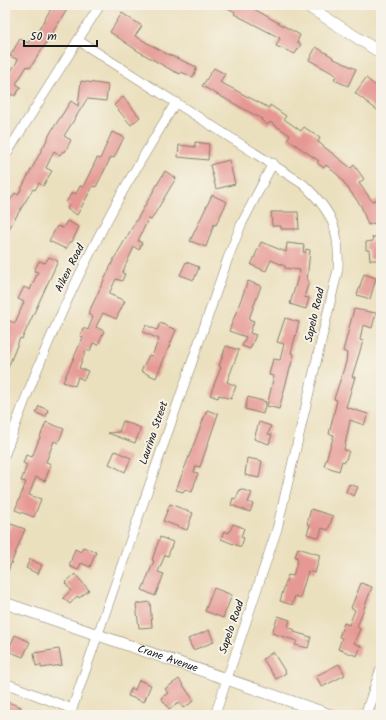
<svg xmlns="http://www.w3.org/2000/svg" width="386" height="720" font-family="Kalam,sans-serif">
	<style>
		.building { fill: #e69994 }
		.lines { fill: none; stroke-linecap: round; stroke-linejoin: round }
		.minor-casing { stroke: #847e6d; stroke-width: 10 }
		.tertiary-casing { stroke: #847e6d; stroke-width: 12 }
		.minor { stroke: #fff; stroke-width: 9 }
		.tertiary { stroke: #fff; stroke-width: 11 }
		.labels { text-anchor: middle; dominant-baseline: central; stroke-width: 4; stroke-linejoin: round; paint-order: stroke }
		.street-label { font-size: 11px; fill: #1c1c1c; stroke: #f7f3e8 }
	</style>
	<rect width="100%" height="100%" fill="#f7f3e8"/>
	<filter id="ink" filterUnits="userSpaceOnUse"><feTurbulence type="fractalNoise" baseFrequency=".025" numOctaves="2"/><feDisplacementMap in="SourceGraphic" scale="8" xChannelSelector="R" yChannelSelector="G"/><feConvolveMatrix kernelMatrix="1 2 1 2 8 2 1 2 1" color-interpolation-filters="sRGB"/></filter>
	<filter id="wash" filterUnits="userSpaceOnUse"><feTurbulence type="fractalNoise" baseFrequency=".012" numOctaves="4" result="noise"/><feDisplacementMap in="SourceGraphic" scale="16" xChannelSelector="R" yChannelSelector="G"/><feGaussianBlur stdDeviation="0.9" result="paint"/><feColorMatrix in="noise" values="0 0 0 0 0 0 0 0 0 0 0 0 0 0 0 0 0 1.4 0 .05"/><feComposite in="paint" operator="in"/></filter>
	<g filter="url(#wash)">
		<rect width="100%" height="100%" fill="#ebe0be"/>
		<g id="blocks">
			<g class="building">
				<polygon points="53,5 70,5 30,68 27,66 16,84 21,87 15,96 12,94 5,105 5,81 18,60 10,56 20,39 28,43 32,36 34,38"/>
				<polygon points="222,5 247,5 300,35 297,42 301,44 295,54 276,46 280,38 234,14 235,12"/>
				<polygon points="122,13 142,26 135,36 167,54 197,67 193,77 181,72 180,74 173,71 138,51 110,32"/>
				<polygon points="316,47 333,57 332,58 356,69 348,86 334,80 336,75 309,60"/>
				<polygon points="214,68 225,74 220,82 269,108 270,105 286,116 284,119 301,131 304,127 320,138 318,142 351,168 354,165 364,179 359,183 372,201 379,199 381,211 378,213 381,221 368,225 361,206 339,176 326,165 324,168 317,163 319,161 287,139 290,135 270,122 268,125 261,120 262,119 202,86"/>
				<polygon points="366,78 381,90 381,113 355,93"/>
				<polygon points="81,81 108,85 106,101 87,99 64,136 71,140 65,152 63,151 60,155 54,151 46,168 52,171 43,186 39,183 35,190 33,189 5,235 5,209 15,193 18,195 52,130 71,101 78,106"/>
				<polygon points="123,97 140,117 131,125 114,105"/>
				<polygon points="112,132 124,137 114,158 111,157 96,187 93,186 77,215 67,209 69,205 66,203 72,192 76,194 80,186 83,187 97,158 100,159"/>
				<polygon points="195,142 209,144 208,160 178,157 179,145 195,147"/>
				<polygon points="229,160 235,184 216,189 210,165"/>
				<polygon points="165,171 176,178 151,220 148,219 138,241 142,243 139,250 134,247 122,273 125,274 122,281 116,279 109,294 125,301 116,319 103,313 96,327 104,331 98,345 93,343 90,351 86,350 79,368 88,371 84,380 78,377 75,386 63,382 83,337 80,336 83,328 88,330 93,317 88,314 114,259"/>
				<polygon points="212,195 227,202 216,225 214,224 206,247 190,241"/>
				<polygon points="271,212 298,212 299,229 281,229 281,226 272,226"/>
				<polygon points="67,221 79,227 72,242 70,241 66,249 49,241 57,226 63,228"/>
				<polygon points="372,237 381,237 381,260 370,260 369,250 366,250 366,242 373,241"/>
				<polygon points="261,242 286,252 287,243 304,245 303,252 305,253 306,249 310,250 307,281 309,282 304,297 309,298 306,309 290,304 300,270 285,268 285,266 271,260 266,271 251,265"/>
				<polygon points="49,257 58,261 22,339 20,338 5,375 5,327 8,320 15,323 24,302 18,299 24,287 30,290 38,272 34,271 39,261 45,263"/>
				<polygon points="186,262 199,267 194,280 180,275"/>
				<polygon points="364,274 376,278 370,299 357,295"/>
				<polygon points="248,281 261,286 249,319 254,321 250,333 256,335 250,349 242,346 246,337 229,331"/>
				<polygon points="354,309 376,313 372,328 363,325 360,340 363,341 352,377 355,377 346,407 368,414 364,425 350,420 344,450 349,451 345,462 342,461 339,471 324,466 334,435 329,434 337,400 334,399 346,362 347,353 343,351"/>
				<polygon points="285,318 299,322 291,353 294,354 279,409 267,406 274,376 269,375 273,359 280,360 284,344 277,342"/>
				<polygon points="160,323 176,330 156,378 141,371 149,355 152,356 159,339 143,332 146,325 157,330"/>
				<polygon points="226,346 239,350 227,382 236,386 231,399 219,395 218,398 210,395 221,367 219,366"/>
				<polygon points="248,397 266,402 263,414 245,409"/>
				<polygon points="39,406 48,410 46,417 36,413"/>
				<polygon points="207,410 218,414 200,467 196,466 194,472 198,473 192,492 185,489 183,492 176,490"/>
				<polygon points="123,421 141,428 135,443 108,433 119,432"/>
				<polygon points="46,422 64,429 58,443 54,441 46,462 51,464 45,481 36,477 29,495 41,499 34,517 15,510 26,482 21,481 27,465 23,463 26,455 32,457"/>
				<polygon points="259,422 271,426 268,434 272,435 269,444 254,439"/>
				<polygon points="115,451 131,458 125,472 109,464"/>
				<polygon points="247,458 262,461 259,478 245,475"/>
				<polygon points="349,484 358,487 354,496 346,492"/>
				<polygon points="240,489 252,493 248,502 253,504 250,512 231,505 233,498 236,499"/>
				<polygon points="170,504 193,513 187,530 163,521"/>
				<polygon points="311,509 333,516 328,530 322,528 319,538 307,534 310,525 307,524"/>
				<polygon points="11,524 25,529 6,576 5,538"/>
				<polygon points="233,524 244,528 241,537 244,538 241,547 221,539 224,531 229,533"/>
				<polygon points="160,537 173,542 168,556 165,555 158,572 164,574 155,596 142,590 154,561 152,560"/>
				<polygon points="83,547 96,552 90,567 81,563 78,570 69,566 75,549 81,552"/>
				<polygon points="298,548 320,555 315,573 308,571 300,598 295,596 292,605 280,601 288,575 293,576 298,558 295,557"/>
				<polygon points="30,559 42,565 38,574 26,568"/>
				<polygon points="75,574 89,590 79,598 77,596 70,604 63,598 71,590 65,583"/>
				<polygon points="361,583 372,587 357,627 360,629 354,643 361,646 357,656 338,649 342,638 339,637 344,623 349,625 355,610 351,608"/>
				<polygon points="214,588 232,595 223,618 205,611"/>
				<polygon points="150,602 152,627 139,628 136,604"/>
				<polygon points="278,616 290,620 288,627 295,630 294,632 311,637 308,648 295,645 297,641 272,633"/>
				<polygon points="209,630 214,642 193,650 188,639"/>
				<polygon points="15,635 30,642 23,657 8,651"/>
				<polygon points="59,649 62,665 41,668 41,665 36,666 34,653"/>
				<polygon points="273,652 286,673 276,679 263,659"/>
				<polygon points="339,664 345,675 322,687 316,676"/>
				<polygon points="179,679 194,701 183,708 179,702 169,709 161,698 168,693 165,689"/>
				<polygon points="139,680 151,685 144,702 128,696 131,688 135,690"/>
				<polygon points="5,701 21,707 18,715 5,715"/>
			</g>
		</g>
	</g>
	<g filter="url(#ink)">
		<use href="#blocks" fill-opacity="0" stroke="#847e6d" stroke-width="1"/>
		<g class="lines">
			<defs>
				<g id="minor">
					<path d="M 79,41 L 303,184 C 332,211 340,229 338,269 L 277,529 L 215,715"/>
					<polyline points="5,156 100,5"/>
					<path d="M 5,454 C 36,366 74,280 119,198 C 137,166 157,134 176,102"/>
					<polyline points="5,683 72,709"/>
					<polyline points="70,715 228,258 241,225 273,163"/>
				</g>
				<g id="tertiary">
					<polyline points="306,5 381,53"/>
					<path id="s1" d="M 5,603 L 331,715"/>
					<polyline points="366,715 381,671"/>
				</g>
			</defs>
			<use href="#minor" class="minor-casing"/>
			<use href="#tertiary" class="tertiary-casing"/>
			<use href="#minor" class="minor"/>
			<use href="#tertiary" class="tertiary"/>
		</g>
	</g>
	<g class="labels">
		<g class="street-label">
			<text transform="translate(70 268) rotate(-63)">Aiken Road</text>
			<text transform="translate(315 315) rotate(-77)">Sapelo Road</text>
			<text transform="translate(154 433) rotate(-71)">Laurina Street</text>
			<text transform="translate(232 627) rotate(-71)">Sapelo Road</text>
			<text stroke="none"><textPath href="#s1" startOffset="172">Crane Avenue</textPath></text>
		</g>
	</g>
	<rect width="386" height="720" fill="none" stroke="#f7f3e8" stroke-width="20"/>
	<path d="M24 40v6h73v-6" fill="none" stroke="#1c1c1c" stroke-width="2"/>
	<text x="30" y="40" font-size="12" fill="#1c1c1c" stroke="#f7f3e8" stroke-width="3" paint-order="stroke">50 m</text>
</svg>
